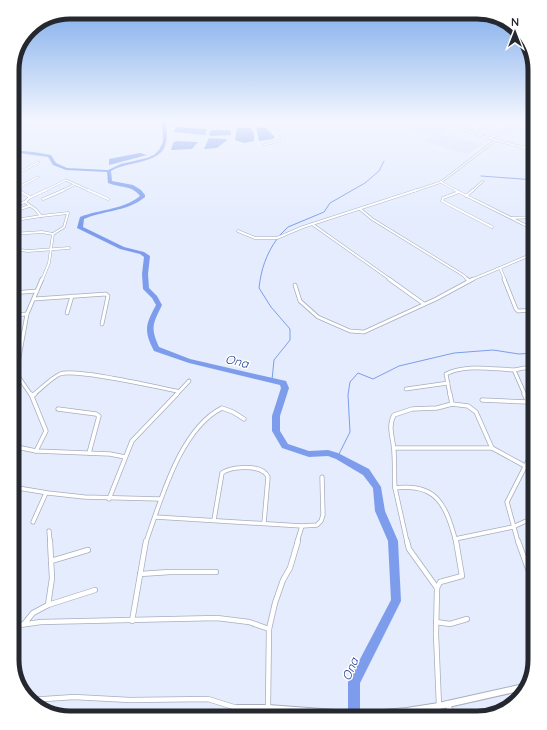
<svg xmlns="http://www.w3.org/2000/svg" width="547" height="730" font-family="Quicksand,sans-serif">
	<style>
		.built { fill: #d6e1f9 }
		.water { fill: #7d9dec }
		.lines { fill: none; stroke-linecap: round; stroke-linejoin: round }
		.stream { stroke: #7d9dec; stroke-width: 1 }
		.river { fill: #7d9dec; fill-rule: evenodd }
		.minor-far4-casing { stroke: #a7aebf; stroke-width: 2.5 }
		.minor-far3-casing { stroke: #a7aebf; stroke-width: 3 }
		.minor-far2-casing { stroke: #a7aebf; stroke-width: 4.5 }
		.minor-far1-casing { stroke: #a7aebf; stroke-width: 5 }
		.minor-casing { stroke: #a7aebf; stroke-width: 6 }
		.tertiary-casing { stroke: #a7aebf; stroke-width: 8 }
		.minor-far4 { stroke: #fff; stroke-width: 1.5 }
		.minor-far3 { stroke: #fff; stroke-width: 2 }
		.minor-far2 { stroke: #fff; stroke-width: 3 }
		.minor-far1 { stroke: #fff; stroke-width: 3.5 }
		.minor { stroke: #fff; stroke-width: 4.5 }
		.tertiary { stroke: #fff; stroke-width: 6 }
		.labels { text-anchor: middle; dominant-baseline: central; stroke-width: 3; stroke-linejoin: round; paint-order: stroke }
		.water-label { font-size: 12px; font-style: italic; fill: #1f3994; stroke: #fff }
		.rim { fill: none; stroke: #25282f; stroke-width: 5 }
	</style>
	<rect width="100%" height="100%" fill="#e4ecfe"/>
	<polygon class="built" points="413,120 428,120 452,126 441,134 482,144 470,153 463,153 422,141 429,138 435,139 433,135 400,126"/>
	<g class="water">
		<polygon points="176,127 207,129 205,135 174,132"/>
		<polygon points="256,127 266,128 275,137 273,139 259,141"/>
		<polygon points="237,128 249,128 252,129 254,134 254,141 244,143 235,140"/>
		<polygon points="211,130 229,130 231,132 231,135 211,136 209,135"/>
		<polygon points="209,138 226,139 227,140 217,148 204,149"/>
		<polygon points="176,141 196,142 198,142 192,149 171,150 173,143"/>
		<polygon points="140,153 147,155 109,165 109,159"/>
	</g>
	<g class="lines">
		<g class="stream">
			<polyline points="481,176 535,180"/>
			<polyline points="280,235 288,227 324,212 330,203 365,183 379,171 384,161"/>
			<path d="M 272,380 L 274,360 L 290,340 L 290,329 L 271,307 L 259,288 C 261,270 266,254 277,239"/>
			<polyline points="338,456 350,432 348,395 350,382 358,373 373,379 399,366 454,353 493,350 519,354 535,353"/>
		</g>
		<path class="river" d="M 162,120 L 166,120 C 166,128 168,135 166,142 C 163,164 127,161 111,171 L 112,181 L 133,185 L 141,190 L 145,195 L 145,197 C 127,212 104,210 84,219 L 83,227 L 124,247 L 144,252 L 150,256 L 148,274 L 149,288 L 157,296 L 162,305 C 153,324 150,327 159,347 L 190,359 L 286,381 L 289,388 L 280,416 L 280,431 L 288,444 L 309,451 L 328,450 L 338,453 L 369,469 L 381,487 L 385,511 L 398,541 L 401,601 L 360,683 L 360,718 L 348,718 L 348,682 L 391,600 L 388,541 L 375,511 L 373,488 L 363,475 L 336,459 L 328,456 L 309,457 L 282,448 L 272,431 L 272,416 L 281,388 L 280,385 L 189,363 L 154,351 C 143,330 146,324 156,305 L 152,298 L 143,289 L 142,274 L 144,257 L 140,254 L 120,249 L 77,228 L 80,217 C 100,209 123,210 140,196 C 132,185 120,188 108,183 L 107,172 L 66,170 L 53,165 L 48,157 L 12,152 L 12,150 L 34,152 L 51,155 L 56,163 L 67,168 L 108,170 L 121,164 L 147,158 L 154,155 L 159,150 L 163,142 Z"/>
		<defs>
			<g id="minor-far4">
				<polyline points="437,120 482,136 535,151"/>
				<polyline points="475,120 490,127"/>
				<polyline points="528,125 535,123"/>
				<polyline points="457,127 472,120"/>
				<polyline points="490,138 511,129 510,125 499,120"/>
				<polyline points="264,145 284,139 273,127 297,120"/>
				<polyline points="522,148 535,142"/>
				<polyline points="12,162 15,163"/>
				<polyline points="12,170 18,173"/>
				<polyline points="12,176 39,162"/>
				<polyline points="441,182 457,191"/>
				<polyline points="12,187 19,191"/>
				<polyline points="17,188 38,177"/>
				<polyline points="18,191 20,190"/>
				<polyline points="44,191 66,180 90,191"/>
				<polyline points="61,191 74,185"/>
				<polyline points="414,191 441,182 496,140"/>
				<polyline points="472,191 483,181"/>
			</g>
			<g id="minor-far3">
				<polyline points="88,190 108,199"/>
				<polyline points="455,190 535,230"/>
				<polyline points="459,192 443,198 442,201 492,227"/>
				<polyline points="12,193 20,190"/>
				<polyline points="466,196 473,190"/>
				<polyline points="29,198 46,190"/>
				<polyline points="43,199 64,190"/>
				<polyline points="25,202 35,209 41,216 68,213 64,227 53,234"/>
				<polyline points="12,206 25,202 30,197 17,190"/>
				<polyline points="360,209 372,219 463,275 468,280"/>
				<polyline points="12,212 29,206"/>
				<polyline points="512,218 535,217"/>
				<polyline points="22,219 41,216"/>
				<polyline points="312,224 391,280"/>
				<polyline points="238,231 255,238 277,238 303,227 417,190"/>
				<polyline points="12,234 42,232 53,234"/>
				<polyline points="12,249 28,251 69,248"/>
				<polyline points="500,268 505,280"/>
				<polyline points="42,280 49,263 53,234"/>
				<polyline points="471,280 535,253"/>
			</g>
			<g id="minor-far2">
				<polyline points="389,279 424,304"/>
				<polyline points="467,279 469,281"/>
				<polyline points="504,279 516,309 518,311 535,310"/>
				<polyline points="295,285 300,301 318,317 350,331 364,332 436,299 473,279"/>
				<polyline points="12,293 37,291"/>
				<polyline points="34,299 106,294 108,296 102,324"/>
				<polyline points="67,313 72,296"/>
				<polyline points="12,315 27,314"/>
				<polyline points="514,370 535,366"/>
				<polyline points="12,379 18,376"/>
				<polyline points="406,389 448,383"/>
				<polyline points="31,395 18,376 19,358 27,314 42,279"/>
				<path d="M 33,395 C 41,389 51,378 60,374 C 76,368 156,387 177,391"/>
				<polyline points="176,395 189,381"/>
				<path d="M 450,395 L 446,374 C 465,364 493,369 514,370 L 525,395"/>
			</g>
			<g id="minor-far1">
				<polyline points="31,394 46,431 36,451"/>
				<polyline points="450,394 452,404"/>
				<polyline points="524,394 528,402"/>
				<polyline points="32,396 35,394"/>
				<polyline points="482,400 528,402 535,404"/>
				<polyline points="58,409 96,414 99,416 89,453"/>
				<polyline points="12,446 36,451 110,454 125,457"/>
				<polyline points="394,448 492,448 525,466 531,464 535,465"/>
				<polyline points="12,487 48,493 84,497 160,499"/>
				<polyline points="395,488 407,542"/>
				<polyline points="109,499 132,441 177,394"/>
				<polyline points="155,517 302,526 297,542"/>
				<path d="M 214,520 L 222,473 C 230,467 255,465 264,472 C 266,473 267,475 268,477 L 264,523"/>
				<polyline points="33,522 46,493"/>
				<polyline points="302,526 317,525 321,521 323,515 322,477"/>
				<polyline points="49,531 50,542"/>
				<polyline points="455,539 513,527 526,521 535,520"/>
				<path d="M 146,542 C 161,500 180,429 222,408 L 233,412 L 244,419"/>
				<path d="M 456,542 C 446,506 438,483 395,488 C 394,476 395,464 394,453 C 394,440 387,427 394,415 L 412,409 L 437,408 L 452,404 L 468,406 L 476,412 L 492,448"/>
				<polyline points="518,542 507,502 530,457 535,434"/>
			</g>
			<g id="minor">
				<polyline points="407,541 409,549 437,588"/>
				<polyline points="518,541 535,588"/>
				<polyline points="51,561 88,550"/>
				<polyline points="140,574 170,572 216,572"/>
				<polyline points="48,605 95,590"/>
				<polyline points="132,621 146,541"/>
				<polyline points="436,622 450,624 467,619"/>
				<polyline points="24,624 33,613 48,605 52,578 50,541"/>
				<polyline points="12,626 41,622 217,618 249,622 269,629"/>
				<polyline points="30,700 74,697 130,700 208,699 237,708"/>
				<polyline points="447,703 454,718"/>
				<polyline points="439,706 436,634 437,588 440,582 462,576 456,541"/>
				<polyline points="268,707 269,629 275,603 283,580 290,568 298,541"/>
			</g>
			<polyline id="tertiary" points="224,718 238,708 268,708 361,715 407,711 439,706 528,686"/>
		</defs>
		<use href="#minor-far4" class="minor-far4-casing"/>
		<use href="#minor-far3" class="minor-far3-casing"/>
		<use href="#minor-far2" class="minor-far2-casing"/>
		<use href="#minor-far1" class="minor-far1-casing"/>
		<use href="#minor" class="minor-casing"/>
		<use href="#tertiary" class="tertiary-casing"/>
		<use href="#minor-far4" class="minor-far4"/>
		<use href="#minor-far3" class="minor-far3"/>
		<use href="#minor-far2" class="minor-far2"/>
		<use href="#minor-far1" class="minor-far1"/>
		<use href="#minor" class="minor"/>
		<use href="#tertiary" class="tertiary"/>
	</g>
	<linearGradient id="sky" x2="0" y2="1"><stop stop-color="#7dabea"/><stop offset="0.54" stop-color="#f3f6ff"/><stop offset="1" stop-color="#f3f6ff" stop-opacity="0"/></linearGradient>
	<rect width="547" height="223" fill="url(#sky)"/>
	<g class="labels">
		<g class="water-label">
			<text transform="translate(237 361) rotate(13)">Ona</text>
			<text transform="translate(350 669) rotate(-67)">Ona</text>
		</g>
	</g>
	<path d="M0 0H547V730H0ZM70 19H477A51 51 0 0 1 528 70V660A51 51 0 0 1 477 711H70A51 51 0 0 1 19 660V70A51 51 0 0 1 70 19Z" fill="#fff" fill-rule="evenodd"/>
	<path class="rim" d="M70 19H477A51 51 0 0 1 528 70V660A51 51 0 0 1 477 711H70A51 51 0 0 1 19 660V70A51 51 0 0 1 70 19Z"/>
	<g transform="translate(515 32)" stroke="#ffffff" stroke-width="3" paint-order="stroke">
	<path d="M0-3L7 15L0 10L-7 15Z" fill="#25282f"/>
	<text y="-6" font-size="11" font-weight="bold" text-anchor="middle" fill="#25282f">N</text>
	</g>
</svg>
